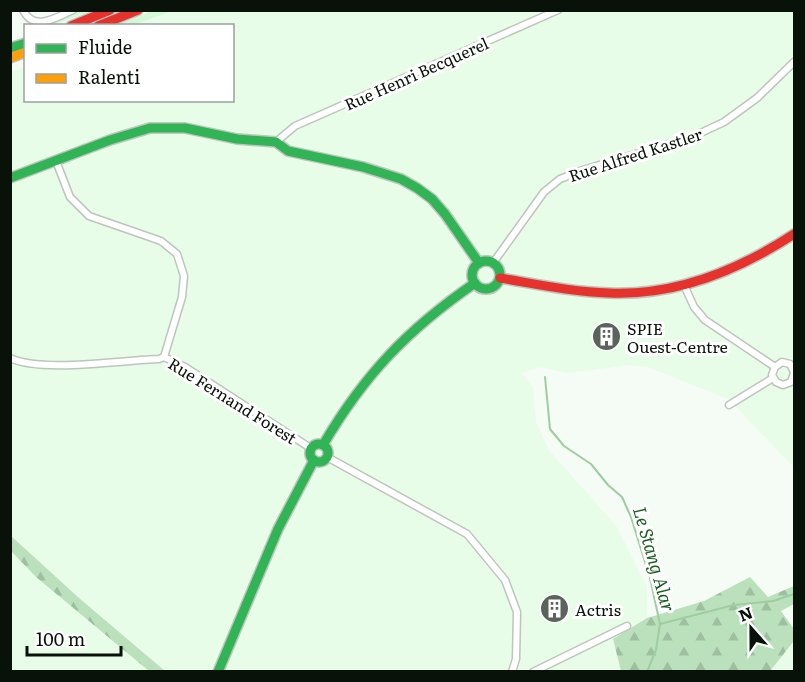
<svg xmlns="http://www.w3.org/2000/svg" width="805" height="682" font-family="Literata,serif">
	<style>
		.built { fill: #e7fde7 }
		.grass { fill: #d4fad5 }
		.forest { fill: url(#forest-firs) }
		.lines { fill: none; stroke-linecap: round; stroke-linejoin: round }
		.stream { stroke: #9ecda1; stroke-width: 2 }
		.street-casing { stroke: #bdc5bd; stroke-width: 9 }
		.fast-casing { stroke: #bdc5bd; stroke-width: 12 }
		.slow-casing { stroke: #bdc5bd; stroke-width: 12 }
		.jam-casing { stroke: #bdc5bd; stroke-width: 12 }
		.street { stroke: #fefefe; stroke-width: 6 }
		.fast { stroke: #30b455; stroke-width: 9 }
		.slow { stroke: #ff9f0a; stroke-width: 9 }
		.jam { stroke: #e5322d; stroke-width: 9 }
		.labels { text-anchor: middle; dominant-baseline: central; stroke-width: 6; stroke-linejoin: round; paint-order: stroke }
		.street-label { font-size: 16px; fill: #081209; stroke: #fff }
		.poi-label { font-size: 16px; fill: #081209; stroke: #fff; text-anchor: start }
		.water-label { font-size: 18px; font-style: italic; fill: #1c5d24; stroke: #fff }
	</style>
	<defs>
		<pattern id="forest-firs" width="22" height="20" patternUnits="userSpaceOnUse" patternTransform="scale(1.5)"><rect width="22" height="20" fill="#bbe1bc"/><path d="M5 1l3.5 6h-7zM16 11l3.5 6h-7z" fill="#9fc0a0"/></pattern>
	</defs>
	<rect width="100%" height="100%" fill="#f5fbf5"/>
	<g class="built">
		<polygon points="172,11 794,11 794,467 728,399 648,367 630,365 567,373 539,367 522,373 533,388 536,422 548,449 617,527 647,587 647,618 613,639 621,671 11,672 11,72 25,67 26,100 232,100 232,26 134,25"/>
		<polygon points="794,640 794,671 770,671"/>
	</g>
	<g class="grass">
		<polygon points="79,11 92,11 53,25 36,26 53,21"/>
		<polygon points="152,11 172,11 134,25 114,26"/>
	</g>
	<g class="forest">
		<polygon points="10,535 79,598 165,671 149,671 36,577 11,551"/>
		<polygon points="750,577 768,597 794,586 794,604 781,611 794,629 794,641 770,671 621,671 613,639 647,618 704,601"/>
	</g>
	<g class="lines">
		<g class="stream">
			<polyline points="545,377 550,429 564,446 591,464 608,485 622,497 631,517 650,578 660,624 656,650 647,672"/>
			<polyline points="660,624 734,605 773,601 794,594"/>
		</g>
		<defs>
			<g id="street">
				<path d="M 23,10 C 34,32 55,18 73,10"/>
				<polyline points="276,142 295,126 558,10"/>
				<polyline points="56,161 70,197 89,216 161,241 177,254 184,276 182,297 164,357"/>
				<polyline points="493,263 544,192 560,179 583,170 694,136 724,122 757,98 794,62"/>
				<polyline points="684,285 694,307 705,320 775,367"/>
				<path d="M 10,358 C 41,373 123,360 159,359 L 164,357 L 185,367 L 312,449"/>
				<polyline points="794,372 790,364 782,362 775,367 772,375 776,382 783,385 791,382 794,373"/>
				<polyline points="729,405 773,378"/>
				<polyline points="327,457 467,534 505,580 517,612 516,659 512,672"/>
				<polyline points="533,672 627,626"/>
			</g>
			<g id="fast">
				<polyline points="10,48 26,43"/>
				<polyline points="10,178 110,140 150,128 185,128 237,139 276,142 288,151 363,167 401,179 417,188 432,199 445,214 479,263"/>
				<circle cx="486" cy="275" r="14"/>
				<circle cx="319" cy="453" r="9"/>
				<path d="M 323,445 C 364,375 408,329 475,283"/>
				<polyline points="218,672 278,529 314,460"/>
			</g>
			<polyline id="slow" points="10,58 26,52"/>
			<g id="jam">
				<polyline points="71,26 110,10"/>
				<polyline points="98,26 138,10"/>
				<path d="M 500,278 C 536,284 572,292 609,293 C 677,296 739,270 794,234"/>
			</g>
		</defs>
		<use href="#street" class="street-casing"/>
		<use href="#fast" class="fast-casing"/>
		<use href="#slow" class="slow-casing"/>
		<use href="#jam" class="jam-casing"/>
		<use href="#street" class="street"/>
		<use href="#fast" class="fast"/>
		<use href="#slow" class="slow"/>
		<use href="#jam" class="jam"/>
	</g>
	<defs>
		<symbol id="building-disc" viewBox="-11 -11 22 22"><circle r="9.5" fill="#5b645c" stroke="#fff"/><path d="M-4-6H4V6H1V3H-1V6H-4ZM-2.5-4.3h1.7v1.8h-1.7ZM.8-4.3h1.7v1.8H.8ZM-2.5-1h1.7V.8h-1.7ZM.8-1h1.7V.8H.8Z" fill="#fff"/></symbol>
	</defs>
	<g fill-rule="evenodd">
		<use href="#building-disc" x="590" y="320" width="33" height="33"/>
		<use href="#building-disc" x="538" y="592" width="33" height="33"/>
	</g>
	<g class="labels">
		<g class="street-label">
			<text transform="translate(416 73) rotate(-24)">Rue Henri Becquerel</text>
			<text transform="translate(635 154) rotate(-18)">Rue Alfred Kastler</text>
			<text transform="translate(233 400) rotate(32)">Rue Fernand Forest</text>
		</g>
		<g class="poi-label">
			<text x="627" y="328">SPIE<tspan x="627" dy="18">Ouest-Centre</tspan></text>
			<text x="575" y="609">Actris</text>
		</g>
		<g class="water-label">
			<text transform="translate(655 559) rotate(74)">Le Stang Alar</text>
		</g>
	</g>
	<rect width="805" height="682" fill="none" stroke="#081209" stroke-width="24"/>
	<rect x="24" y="24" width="210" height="78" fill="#ffffff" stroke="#9ca09d" stroke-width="1.5"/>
	<rect x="36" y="44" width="30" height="9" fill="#30b455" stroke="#9ca09d" stroke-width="1.5"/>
	<text x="78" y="54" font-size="18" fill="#081209">Fluide</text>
	<rect x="36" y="74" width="30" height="9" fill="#ff9f0a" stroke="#9ca09d" stroke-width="1.5"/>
	<text x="78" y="84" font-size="18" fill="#081209">Ralenti</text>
	<g transform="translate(751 628) rotate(339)" stroke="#ffffff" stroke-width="4.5" paint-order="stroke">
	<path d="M0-4.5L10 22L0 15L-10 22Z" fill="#081209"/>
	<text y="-9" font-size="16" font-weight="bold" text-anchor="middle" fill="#081209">N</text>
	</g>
	<path d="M27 646v9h94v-9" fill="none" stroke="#081209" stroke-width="3"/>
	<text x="36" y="646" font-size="18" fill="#081209" stroke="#ffffff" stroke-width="4.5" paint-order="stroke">100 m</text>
</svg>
